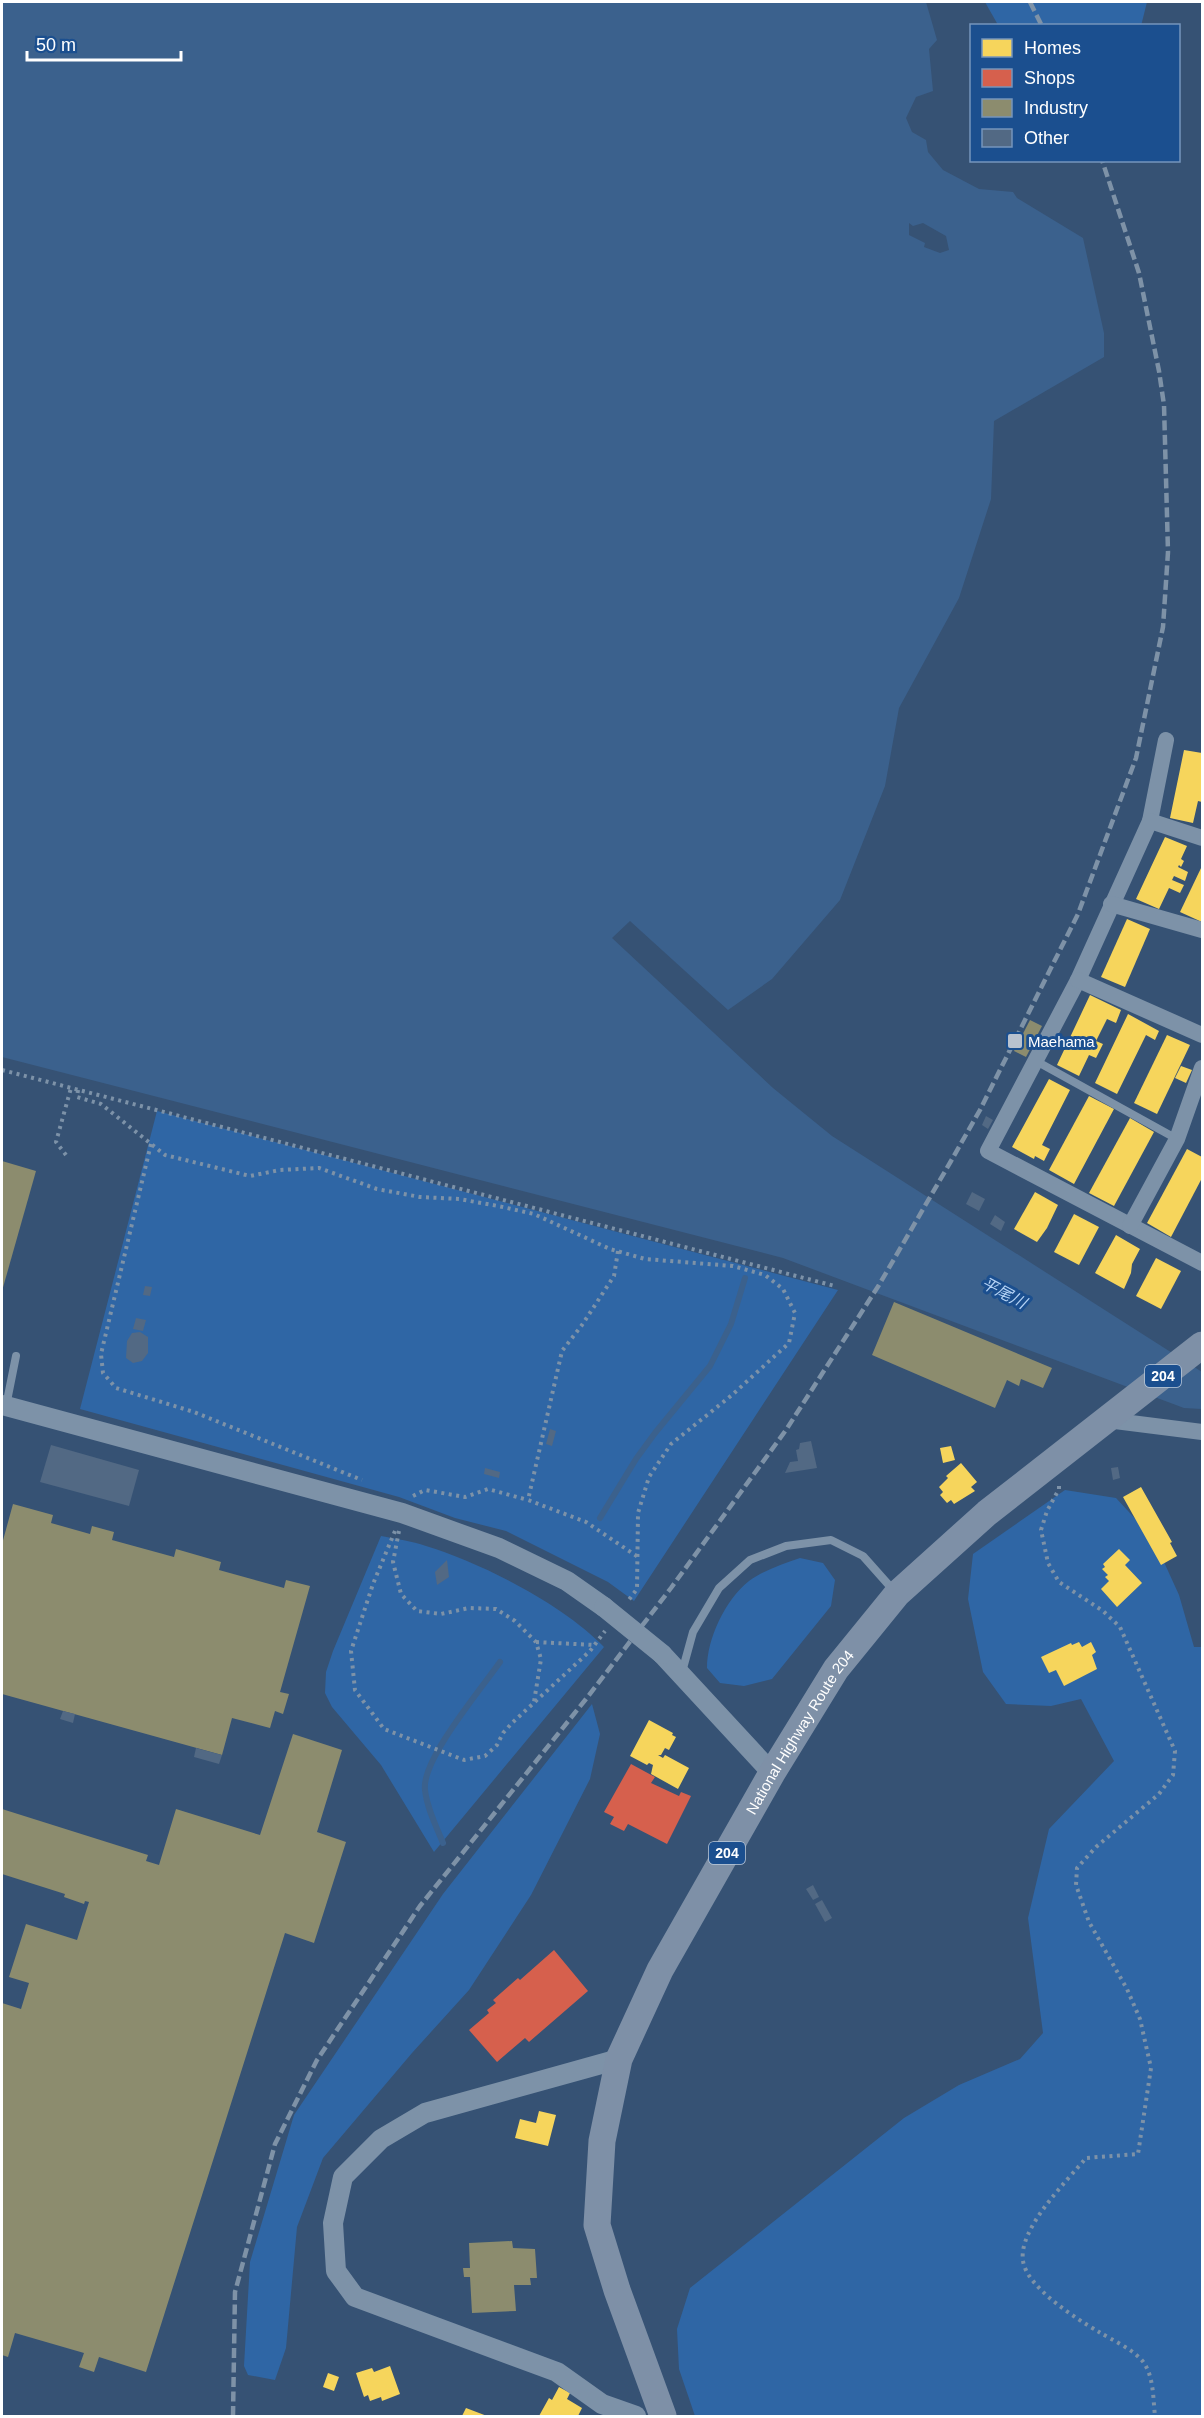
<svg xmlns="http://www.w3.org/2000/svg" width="1204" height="2418" font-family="Arial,'Noto Sans JP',sans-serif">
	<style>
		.green { fill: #2f66a5 }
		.water { fill: #3b618d; fill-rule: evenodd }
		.homes { fill: #f6d55c }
		.shops { fill: #d6604d }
		.industry { fill: #8c8c6e }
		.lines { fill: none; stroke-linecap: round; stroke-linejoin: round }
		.stream { stroke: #3b618d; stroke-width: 6 }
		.building { fill: #526984 }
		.path { stroke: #7d92a8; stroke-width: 4; stroke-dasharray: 3 4.5; stroke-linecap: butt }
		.service { stroke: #7d92a8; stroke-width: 8 }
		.minor { stroke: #7d92a8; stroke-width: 16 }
		.tertiary { stroke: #7d92a8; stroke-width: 20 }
		.trunk { stroke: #7e90a7; stroke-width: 27 }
		.rail { stroke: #7e92a7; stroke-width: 4.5; stroke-dasharray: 10 4.5; stroke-linecap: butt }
		.tertiary-bridge { stroke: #7d92a8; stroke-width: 20 }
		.poi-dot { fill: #b9c2ce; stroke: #1b4f8f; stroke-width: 2 }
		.labels { text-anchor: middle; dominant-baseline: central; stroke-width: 6; stroke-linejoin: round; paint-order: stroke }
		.shield { fill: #1b4f8f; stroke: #bbcadd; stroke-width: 1.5 }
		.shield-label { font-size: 14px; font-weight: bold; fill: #fff }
		.poi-label { font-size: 15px; fill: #fff; stroke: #1b4f8f; text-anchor: start }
		.street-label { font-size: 15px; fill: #fff; stroke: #1b4f8f }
		.water-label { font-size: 16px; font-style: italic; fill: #b5d3f5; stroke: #1b4f8f }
	</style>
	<rect width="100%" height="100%" fill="#365274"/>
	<g class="green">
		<polygon points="985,2 1147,2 1141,26 998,25"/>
		<polygon points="157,1111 838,1290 634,1601 608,1582 506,1531 455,1518 399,1497 80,1409"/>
		<polygon points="1065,1490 1116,1498 1153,1538 1179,1595 1194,1647 1202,1647 1202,2416 695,2416 679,2369 677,2329 690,2288 904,2118 959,2085 1020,2059 1043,2033 1028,1918 1049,1829 1114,1761 1081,1699 1051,1706 1006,1704 983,1672 968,1599 973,1554"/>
		<path d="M 381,1536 C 396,1539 412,1541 426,1546 C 482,1563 564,1605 604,1647 L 434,1852 L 381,1765 L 332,1707 L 325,1693 L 326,1672 L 333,1651 Z"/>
		<path d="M 800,1558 L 823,1563 L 835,1580 L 831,1606 L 772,1679 L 744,1686 L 720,1683 L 707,1668 C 707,1639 725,1600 749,1581 C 764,1570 783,1564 800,1558 Z"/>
		<polygon points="592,1704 600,1734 590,1779 531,1895 469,1990 412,2053 323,2158 297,2227 286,2348 275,2380 248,2375 244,2366 250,2262 294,2115 443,1894"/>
	</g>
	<path class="water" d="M 2,2 L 926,2 L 937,40 L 929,49 L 933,91 L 916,97 L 906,118 L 912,132 L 926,140 L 928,152 L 943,170 L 979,189 L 1013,192 L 1017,198 L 1083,238 L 1104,333 L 1104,357 L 994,421 L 991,499 L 959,598 L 899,708 L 885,786 L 840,900 L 772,979 L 728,1010 L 630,921 L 612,938 L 773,1088 L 832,1136 L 1202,1372 L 1202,1409 L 1184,1408 L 783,1258 L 2,1057 ZM 909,223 L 913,226 L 923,223 L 946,236 L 949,250 L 940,253 L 924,247 L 925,243 L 909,235 Z"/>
	<g class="homes">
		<polygon points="1184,750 1202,753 1202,802 1198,801 1193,823 1170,818"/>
		<polygon points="1165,837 1187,846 1181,859 1184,861 1181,867 1179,865 1178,867 1188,872 1185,881 1174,876 1172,880 1184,885 1180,893 1169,888 1159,909 1136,899"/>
		<polygon points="1202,866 1202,922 1180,912"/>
		<polygon points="1127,919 1150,929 1125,987 1101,977"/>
		<polygon points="1090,995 1121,1010 1116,1023 1107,1019 1096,1041 1103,1044 1096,1058 1089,1055 1079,1076 1057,1065"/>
		<polygon points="1128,1014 1159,1031 1155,1040 1146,1035 1117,1094 1095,1083"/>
		<polygon points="1167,1035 1190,1045 1157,1114 1134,1103"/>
		<polygon points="1181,1066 1192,1070 1186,1083 1175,1078"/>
		<polygon points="1049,1079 1070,1090 1042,1145 1050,1149 1044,1161 1035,1156 1034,1159 1012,1147"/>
		<polygon points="1089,1096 1114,1109 1074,1184 1049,1170"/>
		<polygon points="1130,1118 1154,1132 1114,1206 1089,1193"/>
		<polygon points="1187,1149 1202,1157 1202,1178 1171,1237 1147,1223"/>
		<polygon points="1035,1192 1058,1205 1047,1228 1037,1242 1014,1229"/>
		<polygon points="1074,1214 1099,1227 1079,1265 1054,1252"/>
		<polygon points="1116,1235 1140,1249 1132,1264 1131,1273 1124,1289 1095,1273"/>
		<polygon points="1156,1258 1181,1271 1161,1309 1136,1296"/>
		<polygon points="951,1446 955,1460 943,1463 940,1448"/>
		<polygon points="961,1463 977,1482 971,1487 975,1491 954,1504 951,1500 947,1503 940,1495 943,1492 939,1487 948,1478 946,1476"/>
		<polygon points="1141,1487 1172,1542 1170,1543 1177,1556 1161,1565 1123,1497"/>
		<polygon points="1119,1549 1130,1560 1125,1565 1142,1583 1117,1607 1101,1589 1109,1581 1105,1577 1108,1575 1102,1569 1105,1567 1103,1564"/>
		<polygon points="1079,1642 1082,1647 1091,1642 1096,1652 1092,1655 1097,1669 1064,1686 1056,1670 1049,1673 1041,1657 1071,1643 1072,1645"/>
		<polygon points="649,1720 673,1733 672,1735 676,1737 669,1750 665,1748 661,1755 658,1755 663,1758 665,1755 689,1768 678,1789 651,1774 653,1765 649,1763 647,1765 630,1756"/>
		<polygon points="539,2111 556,2115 548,2146 515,2138 520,2119 536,2123"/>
		<polygon points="390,2366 400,2394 382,2401 381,2397 370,2401 368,2395 364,2397 356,2373 372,2368 374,2372"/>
		<polygon points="328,2373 339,2377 334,2391 323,2387"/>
		<polygon points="559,2387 570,2393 567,2399 582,2408 578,2416 539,2416 549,2398 552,2400"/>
		<polygon points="466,2408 487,2416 462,2416"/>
	</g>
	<g class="shops">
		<polygon points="631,1764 655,1777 651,1783 679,1796 681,1792 691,1796 667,1844 628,1824 624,1831 610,1824 614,1817 604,1812"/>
		<polygon points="554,1950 588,1991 529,2042 525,2038 497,2062 469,2030 489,2013 487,2010 496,2003 493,2000 518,1978 520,1980"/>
	</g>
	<g class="industry">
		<polygon points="1030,1020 1042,1026 1026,1057 1014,1051"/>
		<polygon points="2,1161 36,1171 2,1291"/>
		<polygon points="894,1302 1052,1368 1043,1388 1021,1379 1019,1386 1007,1380 995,1408 872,1355"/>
		<polygon points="13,1504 53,1515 51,1523 90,1534 92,1526 114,1532 112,1540 174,1557 176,1549 221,1562 219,1570 284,1588 286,1580 310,1586 280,1692 289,1694 283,1714 275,1711 270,1728 232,1718 222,1755 2,1694 2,1544"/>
		<polygon points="293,1734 342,1750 317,1832 346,1842 314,1943 285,1933 146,2372 99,2357 94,2372 79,2367 84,2353 15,2333 8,2357 2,2355 2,2003 21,2009 29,1983 9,1977 26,1924 77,1940 89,1902 85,1901 84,1904 64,1897 65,1894 2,1874 2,1809 148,1855 146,1861 159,1865 176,1809 260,1835"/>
		<polygon points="512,2241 513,2248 535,2249 537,2278 530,2278 531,2285 514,2285 516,2311 472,2313 470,2277 464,2277 463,2268 470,2268 469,2243"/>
	</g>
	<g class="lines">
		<g class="stream">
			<polyline points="600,1518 636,1459 655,1433 710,1366 731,1324 745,1278"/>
			<path d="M 443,1843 C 436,1826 427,1808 425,1790 C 421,1760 482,1688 500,1662"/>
		</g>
	</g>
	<g class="building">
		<polygon points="986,1116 993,1120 988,1129 982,1125"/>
		<polygon points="972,1192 985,1199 979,1211 966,1204"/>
		<polygon points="995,1215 1005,1222 1001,1231 990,1224"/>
		<polygon points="145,1286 152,1287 150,1296 143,1295"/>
		<polygon points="136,1318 146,1320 143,1331 133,1329"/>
		<polygon points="140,1332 148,1337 148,1353 142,1361 133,1363 126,1358 127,1341 132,1333"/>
		<polygon points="550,1429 556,1431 552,1446 546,1444"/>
		<polygon points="811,1441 817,1468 785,1473 790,1462 798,1461 796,1450 799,1449 800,1443"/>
		<polygon points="51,1445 139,1470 129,1506 40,1482"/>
		<polygon points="1118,1467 1120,1478 1113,1480 1111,1468"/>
		<polygon points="485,1468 500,1472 499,1478 484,1474"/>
		<polygon points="447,1560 449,1577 437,1585 435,1572"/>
		<polygon points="63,1711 75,1714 73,1723 60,1719"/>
		<polygon points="196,1748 222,1755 219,1764 194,1757"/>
		<polygon points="813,1885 819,1897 813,1900 806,1889"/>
		<polygon points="822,1900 832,1918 825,1922 815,1904"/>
	</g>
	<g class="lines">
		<g class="path">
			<polyline points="2,1070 835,1286"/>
			<polyline points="78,1090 77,1097 101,1104 165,1155 250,1176 280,1170 319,1168 377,1189 420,1197 459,1199 498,1206 534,1214 610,1249 645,1259 733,1266 765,1275 783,1289 795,1313 789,1343 732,1395 671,1444 649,1477 638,1513 637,1589 628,1601"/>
			<polyline points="151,1144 101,1354 103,1373 116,1388 194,1412 362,1480"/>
			<polyline points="66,1155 56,1142 71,1088"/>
			<polyline points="618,1251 614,1276 582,1325 562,1351 528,1500 586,1522 638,1557"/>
			<path d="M 1059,1486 L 1059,1489 L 1047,1511 L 1041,1530 L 1048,1563 L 1059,1582 L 1103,1611 L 1120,1627 L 1175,1751 L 1173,1775 L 1159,1794 L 1096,1847 L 1077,1868 L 1076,1885 L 1089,1922 L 1127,1989 L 1140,2019 L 1151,2068 L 1138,2154 L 1086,2158 C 1066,2182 1018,2229 1023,2261 C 1027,2288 1077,2319 1099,2332 C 1112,2340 1135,2350 1144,2363 C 1154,2378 1153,2399 1155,2416"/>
			<polyline points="413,1496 425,1490 465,1497 488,1489 528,1500"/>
			<polyline points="395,1531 373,1584 351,1651 355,1690 384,1729 464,1760 485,1756 497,1745 503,1733 512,1723 590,1651 605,1631"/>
			<polyline points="399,1531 393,1562 401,1594 417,1611 441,1614 469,1608 496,1609 515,1621 536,1642 541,1659 534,1702"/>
			<polyline points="536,1642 594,1645"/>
		</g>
		<g class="service">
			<polyline points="1036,1061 1177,1139"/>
			<polyline points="6,1406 16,1356"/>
			<polyline points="682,1672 693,1632 719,1588 750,1560 786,1546 831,1540 863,1556 895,1592"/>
		</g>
		<g class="minor">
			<polyline points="1150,821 1166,740"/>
			<polyline points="1202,838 1150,821 1078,980 988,1151 1202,1263"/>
			<polyline points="1111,904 1202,930"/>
			<polyline points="1078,980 1202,1035"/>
			<polyline points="1130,1226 1177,1139 1202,1068"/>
			<polyline points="1107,1420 1202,1432"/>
		</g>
		<g class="tertiary">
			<polyline points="2,1405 402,1513 499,1548 567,1581 604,1607"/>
			<polyline points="662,1654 772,1773"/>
			<polyline points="619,2059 425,2113 381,2139 343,2177 333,2223 336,2271 355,2297 557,2372 602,2404 636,2416"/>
		</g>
		<path class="trunk" id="s1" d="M 663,2416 L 617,2290 L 597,2225 L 602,2141 L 619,2059 L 660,1970 L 772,1773 L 836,1669 L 897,1594 L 987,1513 L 1202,1345"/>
		<g class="rail">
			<polyline points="1030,2 1042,26"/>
			<polyline points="233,2416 235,2292 275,2144 317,2060 420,1906 586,1699 671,1588 786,1430 879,1285 951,1161 980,1110 1078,914 1136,758 1163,627 1168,552 1164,405 1159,371 1139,273 1102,160"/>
		</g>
		<polyline class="tertiary-bridge" points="604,1607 662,1654"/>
	</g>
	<rect class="poi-dot" x="1007" y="1033" width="16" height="16" rx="3"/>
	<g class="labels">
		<g class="shield">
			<rect x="1145" y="1365" width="36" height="22" rx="4.5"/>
			<rect x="709" y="1842" width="36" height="22" rx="4.5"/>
		</g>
		<g class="shield-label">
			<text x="1163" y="1376">204</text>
			<text x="727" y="1853">204</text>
		</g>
		<g class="poi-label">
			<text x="1028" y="1041">Maehama</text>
		</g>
		<g class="street-label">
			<text stroke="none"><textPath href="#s1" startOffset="744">National Highway Route 204</textPath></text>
		</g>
		<g class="water-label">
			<text transform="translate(1004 1293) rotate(28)">平尾川</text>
		</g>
	</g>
	<rect width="1204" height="2418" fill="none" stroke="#ffffff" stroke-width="6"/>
	<rect x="970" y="24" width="210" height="138" fill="#1b4f8f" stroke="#7695bc" stroke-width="1.5"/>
	<rect x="982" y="39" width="30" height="18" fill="#f6d55c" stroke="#7695bc" stroke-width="1.5"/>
	<text x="1024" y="54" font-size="18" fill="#ffffff">Homes</text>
	<rect x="982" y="69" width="30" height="18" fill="#d6604d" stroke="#7695bc" stroke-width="1.5"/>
	<text x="1024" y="84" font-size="18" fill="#ffffff">Shops</text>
	<rect x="982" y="99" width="30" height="18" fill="#8c8c6e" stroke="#7695bc" stroke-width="1.5"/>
	<text x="1024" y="114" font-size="18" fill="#ffffff">Industry</text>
	<rect x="982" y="129" width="30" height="18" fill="#526984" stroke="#7695bc" stroke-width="1.5"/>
	<text x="1024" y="144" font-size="18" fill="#ffffff">Other</text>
	<path d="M27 51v9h154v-9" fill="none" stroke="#ffffff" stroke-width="3"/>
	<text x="36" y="51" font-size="18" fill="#ffffff" stroke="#1b4f8f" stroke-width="4.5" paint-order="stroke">50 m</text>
</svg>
